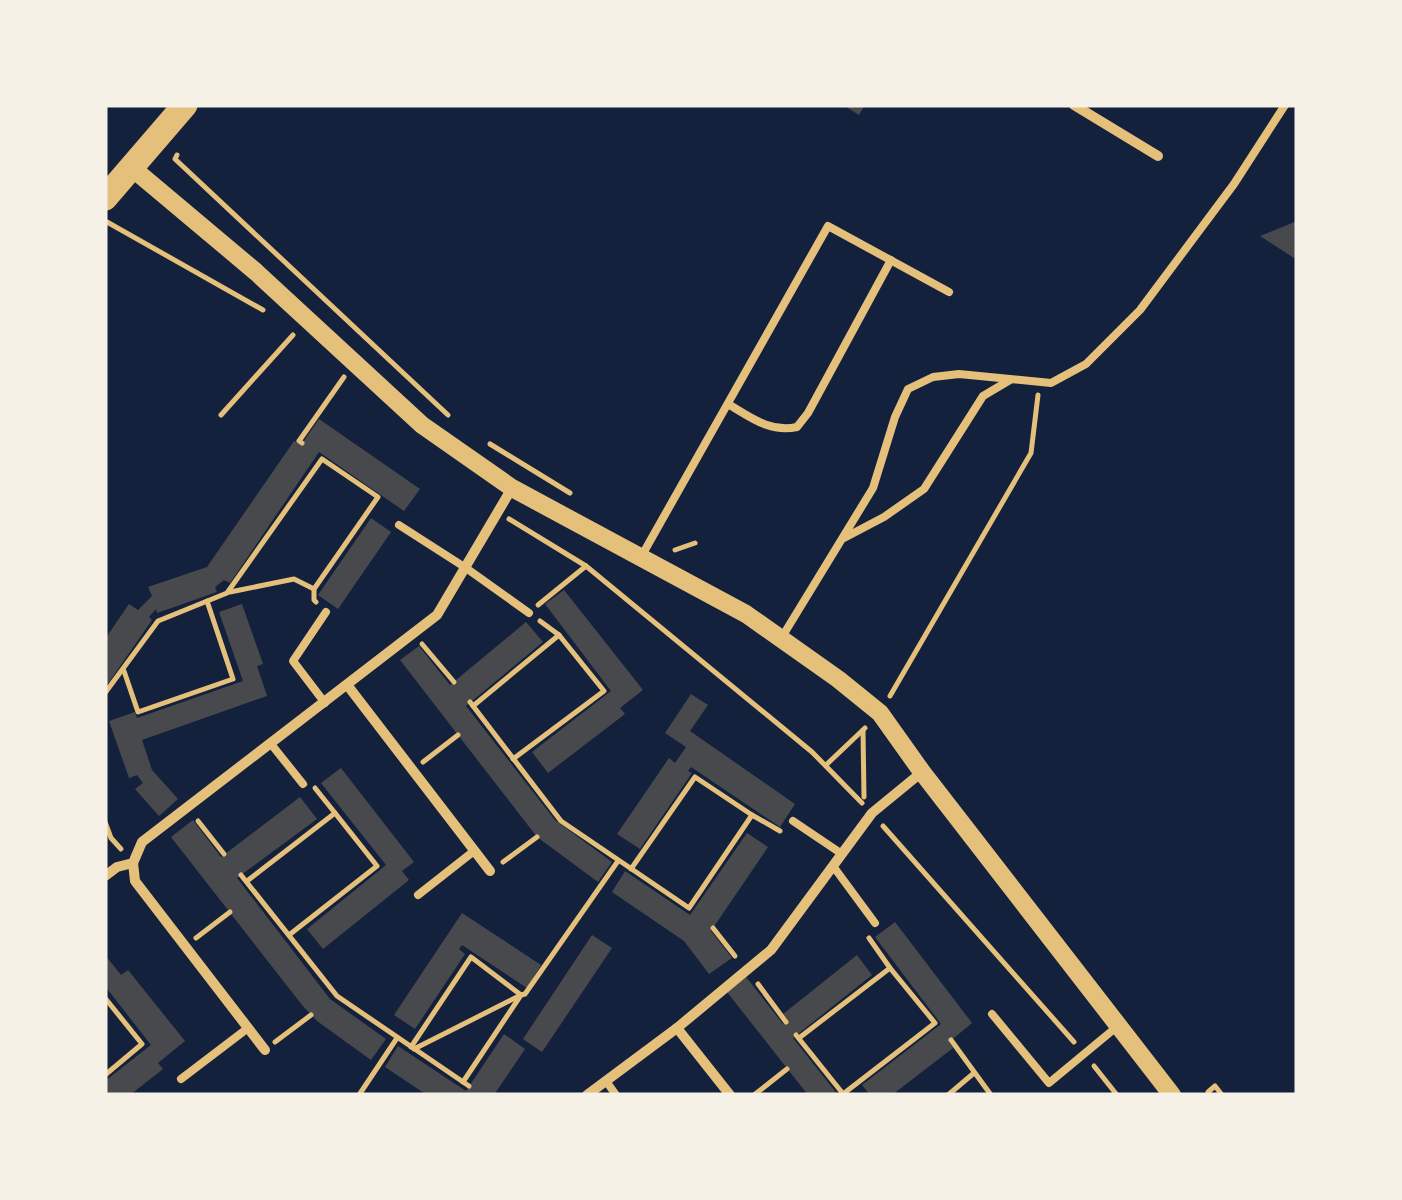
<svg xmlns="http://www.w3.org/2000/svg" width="1402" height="1200" font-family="Inter,sans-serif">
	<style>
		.building { fill: #48494c }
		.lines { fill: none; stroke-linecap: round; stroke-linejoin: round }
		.path { stroke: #e5c07b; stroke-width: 5 }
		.service { stroke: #e5c07b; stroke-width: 8 }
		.minor { stroke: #e5c07b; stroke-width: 10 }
		.tertiary { stroke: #e5c07b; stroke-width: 18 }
		.primary { stroke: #e5c07b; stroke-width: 25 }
	</style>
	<rect width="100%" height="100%" fill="#14213d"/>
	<g class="building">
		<polygon points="843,105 865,105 859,115"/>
		<polygon points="1297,221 1297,260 1260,236"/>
		<polygon points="319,419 420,489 404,511 319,452 230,583 224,580 215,587 217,592 157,613 156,609 149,617 152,620 105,688 105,639 129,604 138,610 152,596 148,587 207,567 294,441 301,445"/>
		<polygon points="371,518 391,532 338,609 318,595"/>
		<polygon points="564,590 643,690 620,708 625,714 548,773 532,752 611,691 545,604"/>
		<polygon points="242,604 263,664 257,666 267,696 142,740 152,770 178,799 159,816 135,789 143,783 137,775 129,778 109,721 135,712 137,718 243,681 219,612"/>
		<polygon points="526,622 543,642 466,706 555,820 612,862 598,882 537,837 400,660 419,646 450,685"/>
		<polygon points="691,694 708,705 690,731 795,804 780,827 691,767 688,771 692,773 640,849 617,834 669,758 675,763 686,747 665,733"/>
		<polygon points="341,768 414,862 402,871 409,880 323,949 307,929 386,865 321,783"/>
		<polygon points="300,797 317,819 237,878 330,999 386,1039 371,1060 317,1021 302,1005 171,837 193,820 221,857"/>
		<polygon points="747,833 768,847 711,931 732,958 709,974 684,941 612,892 625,871 690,915"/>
		<polygon points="462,913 541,965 527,988 462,945 459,949 465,954 415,1029 394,1015"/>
		<polygon points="895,922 972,1023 949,1042 953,1048 892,1095 870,1095 862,1085 941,1024 875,937"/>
		<polygon points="592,935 612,948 542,1052 523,1039"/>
		<polygon points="105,955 121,975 128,970 185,1041 158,1063 163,1069 130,1095 105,1095 105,1081 151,1045 105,986"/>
		<polygon points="857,955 872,975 793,1038 838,1095 808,1095 727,992 746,977 783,1024 788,1020 783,1014"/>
		<polygon points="504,1034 525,1049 494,1095 427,1095 385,1067 398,1046 466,1091"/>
	</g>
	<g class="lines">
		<g class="path">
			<polyline points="177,155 175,159 448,415"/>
			<polyline points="107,222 263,310"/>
			<polyline points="221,415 293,335"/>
			<polyline points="302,443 299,441 344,377"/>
			<polyline points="490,444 570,493"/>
			<polyline points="509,519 586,566 812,752 862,803"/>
			<polyline points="675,550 695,543"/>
			<polyline points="230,592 294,579 314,589"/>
			<polyline points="538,605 586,566"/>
			<polyline points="540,621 559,635"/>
			<polyline points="422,644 454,682"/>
			<polyline points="124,671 138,712 233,679 207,601"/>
			<polyline points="105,693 158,621 227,593 322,459 378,497 314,589 314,600 316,602"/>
			<polyline points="890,696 1031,453 1038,395"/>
			<polyline points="470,702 561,821 689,908 752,815 695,777 631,869"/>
			<polyline points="473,706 559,635 604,691 513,759"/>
			<polyline points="863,730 864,797"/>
			<polyline points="423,762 458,735"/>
			<polyline points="826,765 865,728"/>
			<polyline points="315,788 335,813"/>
			<polyline points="752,815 780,831"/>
			<polyline points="198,821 224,854"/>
			<polyline points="105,822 111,838 121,849"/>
			<polyline points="883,826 1074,1042"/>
			<polyline points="503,862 537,837"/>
			<polyline points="241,875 337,996 469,1086"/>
			<polyline points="247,881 335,813 377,866 289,935"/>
			<polyline points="713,928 735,956"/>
			<polyline points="196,938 230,912"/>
			<polyline points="869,938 890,968"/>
			<polyline points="758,984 786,1022"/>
			<polyline points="105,998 142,1044 105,1075"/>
			<polyline points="796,1035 844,1095"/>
			<polyline points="799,1038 890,968 935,1023 843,1094"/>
			<polyline points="951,1040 991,1095"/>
			<polyline points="275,1042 311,1015"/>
			<polyline points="411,1047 471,957 521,995 414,1049"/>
			<polyline points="1094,1066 1117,1095"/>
			<polyline points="463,1082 521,995 525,994 618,861"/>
			<polyline points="359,1095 397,1038"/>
			<polyline points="754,1095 787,1069"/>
			<polyline points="948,1095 974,1073"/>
			<polyline points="1210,1095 1208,1092 1215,1086 1222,1095"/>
		</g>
		<g class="service">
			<path d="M 728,404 C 750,417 770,433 797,427 L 808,413 L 891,260"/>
			<polyline points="399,525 466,568 529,613"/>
			<polyline points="844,538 884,517 924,489 983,396 1010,380"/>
			<polyline points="641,557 828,226 949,292"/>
			<polyline points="782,637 873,488 895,417 908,389 933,377 959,374 1051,383 1086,364 1140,310 1234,184 1285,105"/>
			<polyline points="325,703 293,661 326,612"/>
			<polyline points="271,744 303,784"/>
			<polyline points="793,821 842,854"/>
			<polyline points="833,866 875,923"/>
			<polyline points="418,895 474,851"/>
			<polyline points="992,1014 1049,1083 1119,1025"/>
			<polyline points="181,1079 248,1028"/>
			<polyline points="606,1081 616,1095"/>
		</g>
		<g class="minor">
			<polyline points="1074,105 1158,156"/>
			<polyline points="348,686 490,871"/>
			<polyline points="133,863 135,881 265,1050"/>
			<polyline points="105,876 117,867 133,863 142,842 437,615 512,488"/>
			<polyline points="677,1028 730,1095"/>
			<polyline points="587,1095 677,1028 771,950 872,813 922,772"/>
		</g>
		<polyline class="tertiary" points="131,167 256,272 422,425 512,488 746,614 838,679 880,713 922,772 1172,1095"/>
		<polyline class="primary" points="105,198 185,105"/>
	</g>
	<rect width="1402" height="1200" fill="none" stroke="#f6f1e7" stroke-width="215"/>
</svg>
